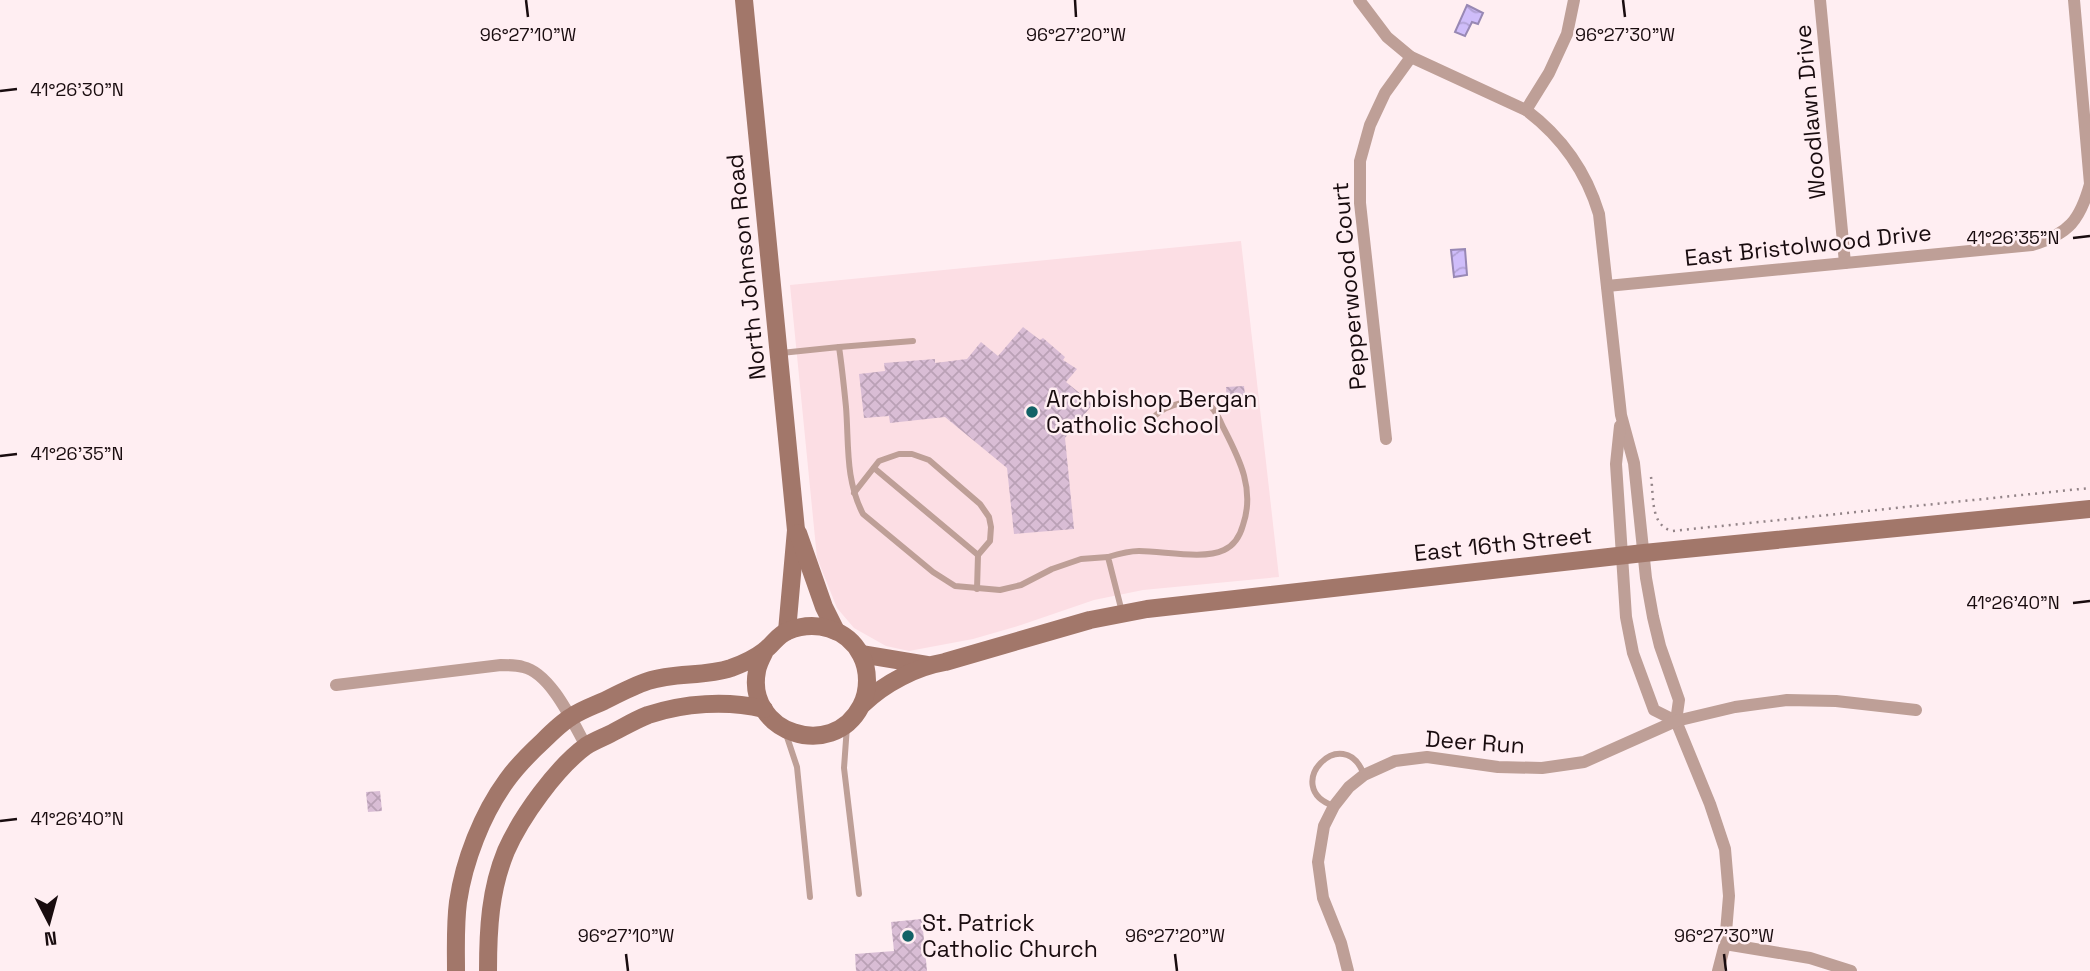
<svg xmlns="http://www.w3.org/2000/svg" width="2090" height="971" font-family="'Space Grotesk',sans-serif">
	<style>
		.built { fill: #fcdee4 }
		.water { fill: url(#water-waves); stroke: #9888b4; stroke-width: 2 }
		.building { fill: url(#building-cross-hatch) }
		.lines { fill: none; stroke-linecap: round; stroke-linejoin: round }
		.path { stroke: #938488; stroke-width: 2.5; stroke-dasharray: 2 5; stroke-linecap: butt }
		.lane { stroke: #be9f97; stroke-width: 6 }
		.street { stroke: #be9f97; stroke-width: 12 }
		.secondary { stroke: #a2776a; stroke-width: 18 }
		.ticks { fill: none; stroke: #190c0f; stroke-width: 2.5 }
		.poi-dot { fill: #126266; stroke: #ffeef2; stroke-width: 2.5 }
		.labels { text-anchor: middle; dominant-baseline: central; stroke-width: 5; stroke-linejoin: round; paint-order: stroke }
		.street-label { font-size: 23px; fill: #190c0f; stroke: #ffeef2 }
		.poi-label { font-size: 23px; fill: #190c0f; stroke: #ffeef2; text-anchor: start }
		.ticks-label { font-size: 18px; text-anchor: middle; fill: #190c0f; stroke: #ffeef2; stroke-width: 5; stroke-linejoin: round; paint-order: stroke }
	</style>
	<defs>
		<pattern id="water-waves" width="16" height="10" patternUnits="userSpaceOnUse" patternTransform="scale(1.75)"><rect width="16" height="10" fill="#cfbdfa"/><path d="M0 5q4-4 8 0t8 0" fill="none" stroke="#b1a1d5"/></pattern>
		<pattern id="building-cross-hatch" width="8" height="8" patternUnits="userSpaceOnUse" patternTransform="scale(1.75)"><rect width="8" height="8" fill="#d9bdd5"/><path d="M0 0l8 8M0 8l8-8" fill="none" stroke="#baa1b6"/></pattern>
	</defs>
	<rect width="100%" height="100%" fill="#ffeef2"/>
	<polygon class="built" points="1241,241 1279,577 1143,590 1094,600 1021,625 973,639 909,651 886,646 854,628 837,608 817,558 790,285"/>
	<g class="water">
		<polygon points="1467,5 1483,13 1478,24 1472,22 1465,36 1455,32"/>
		<polygon points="1465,249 1467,275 1454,277 1451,250"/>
	</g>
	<g class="building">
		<polygon points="1023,327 1040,340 1043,338 1065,357 1063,360 1077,369 1066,382 1093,404 1065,438 1074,529 1014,534 1007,468 945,417 890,423 889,416 864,418 859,374 885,371 884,363 935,359 935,363 967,359 981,342 998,356"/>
		<polygon points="1244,386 1246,405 1227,406 1226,387"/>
		<polygon points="380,791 382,811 368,812 366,792"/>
		<polygon points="922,919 927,971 856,971 855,954 894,951 891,922"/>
	</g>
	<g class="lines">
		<path class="path" d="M 1651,477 C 1654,497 1650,525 1672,531 L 2090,488"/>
		<g class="lane">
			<polyline points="839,347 913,341"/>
			<path d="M 781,353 L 839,347 C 842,367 844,387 846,407 C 849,445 845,479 863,514 L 933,572 L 955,586 L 1000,590 L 1021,585 L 1052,569 L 1081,559 L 1108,557"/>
			<polyline points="874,468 978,555"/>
			<polyline points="854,493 879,461 899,454 912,454 929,460 980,504 989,517 991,527 990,541 978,555 977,589"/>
			<path d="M 1122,612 L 1108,557 C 1118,554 1129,551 1139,551 C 1164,551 1203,560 1224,550 C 1235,545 1240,536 1243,525 C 1255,490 1240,460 1224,429 C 1220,421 1215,407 1206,403 C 1193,398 1166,405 1156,415"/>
			<polyline points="847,726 844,768 859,894"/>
			<polyline points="785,731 797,767 810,897"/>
			<path d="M 1334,806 C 1279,787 1344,720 1364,775"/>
		</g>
		<g class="street">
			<path d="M 1359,0 L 1387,37 L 1411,57 L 1526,110 C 1562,137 1586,171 1599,214 L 1621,415 L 1634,463 L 1646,578 L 1653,617 L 1660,646 L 1679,700 L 1676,721 L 1710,804 L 1725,849 L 1729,896 L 1725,944 L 1718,971"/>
			<polyline points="1820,0 1845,263"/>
			<polyline points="1526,110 1549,73 1567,34 1574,0"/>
			<path d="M 1607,286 L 2032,245 C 2069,234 2080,220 2090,184 L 2074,0"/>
			<polyline points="1620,426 1616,464 1626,617 1633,653 1654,710 1676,721"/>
			<polyline points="1386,439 1360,203 1360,161 1370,125 1385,93 1411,57"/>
			<path d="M 336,685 L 501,665 C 508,665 516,665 523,667 C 551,673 573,723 586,746"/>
			<polyline points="1725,944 1810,958 1851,971"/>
			<polyline points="1348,971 1341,943 1323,898 1318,862 1324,826 1334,806 1349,787 1364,775 1395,761 1427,757 1498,767 1542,768 1584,762 1676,721 1735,707 1787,700 1836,701 1916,710"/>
		</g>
		<g class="secondary">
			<polyline points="744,0 796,530 787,631"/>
			<polyline points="798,533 824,607 836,631"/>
			<polyline points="861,654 927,665"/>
			<path d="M 863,704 C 885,683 916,667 945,662 L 1090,620 L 1147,609 L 1644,553 L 2090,509"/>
			<path d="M 456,971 C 456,948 455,925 458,902 C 464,861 482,814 507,780 C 517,766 530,753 543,741 C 551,733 561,723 571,717 C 581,710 593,706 604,701 C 618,694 633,686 648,681 C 675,672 704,677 731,668 C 742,664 755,658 764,651 C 773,645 777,635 788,631 C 815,620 847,628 861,655 C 869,670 869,691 861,706 C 832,762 745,732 757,671 C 758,664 762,657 765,651"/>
			<path d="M 488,971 C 488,929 490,890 506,851 C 521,817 556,768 586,746 C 594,741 602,738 610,734 C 622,728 635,720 648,715 C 684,703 727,700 764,709"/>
		</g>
	</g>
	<path class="ticks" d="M 526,0 L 528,17M 1075,0 L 1076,17M 1623,0 L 1625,17M 0,91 L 17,89M 2073,238 L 2090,236M 0,456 L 17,454M 2073,603 L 2090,601M 0,821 L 17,819M 626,954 L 628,971M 1175,954 L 1177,971M 1724,954 L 1726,971"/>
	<g class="poi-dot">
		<circle cx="1032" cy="412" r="7"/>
		<circle cx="908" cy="936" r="7"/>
	</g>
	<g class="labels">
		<g class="street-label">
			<text transform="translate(1810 112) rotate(-95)">Woodlawn Drive</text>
			<text transform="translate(1808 245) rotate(-6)">East Bristolwood Drive</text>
			<text transform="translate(746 267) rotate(-96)">North Johnson Road</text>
			<text transform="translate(1349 286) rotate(-95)">Pepperwood Court</text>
			<text transform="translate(1503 544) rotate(-6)">East 16th Street</text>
			<text transform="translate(1475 742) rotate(4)">Deer Run</text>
		</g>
		<g class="poi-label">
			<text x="1046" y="399">Archbishop Bergan<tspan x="1046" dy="26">Catholic School</tspan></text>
			<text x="922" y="923">St. Patrick<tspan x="922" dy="26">Catholic Church</tspan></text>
		</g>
	</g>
	<g class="ticks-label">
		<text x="528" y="41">96°27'10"W</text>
		<text x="1076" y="41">96°27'20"W</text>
		<text x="1625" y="41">96°27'30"W</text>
		<text x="77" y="96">41°26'30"N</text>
		<text x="2013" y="244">41°26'35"N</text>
		<text x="77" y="460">41°26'35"N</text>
		<text x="2013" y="609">41°26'40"N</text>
		<text x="77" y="825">41°26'40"N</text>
		<text x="626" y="942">96°27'10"W</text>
		<text x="1175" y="942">96°27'20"W</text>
		<text x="1724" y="942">96°27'30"W</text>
	</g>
	<g transform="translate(49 922) rotate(174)" stroke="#ffeef2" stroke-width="5" paint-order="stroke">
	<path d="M0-5L12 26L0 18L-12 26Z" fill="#190c0f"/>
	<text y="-10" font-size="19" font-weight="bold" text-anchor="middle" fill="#190c0f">N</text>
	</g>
</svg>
